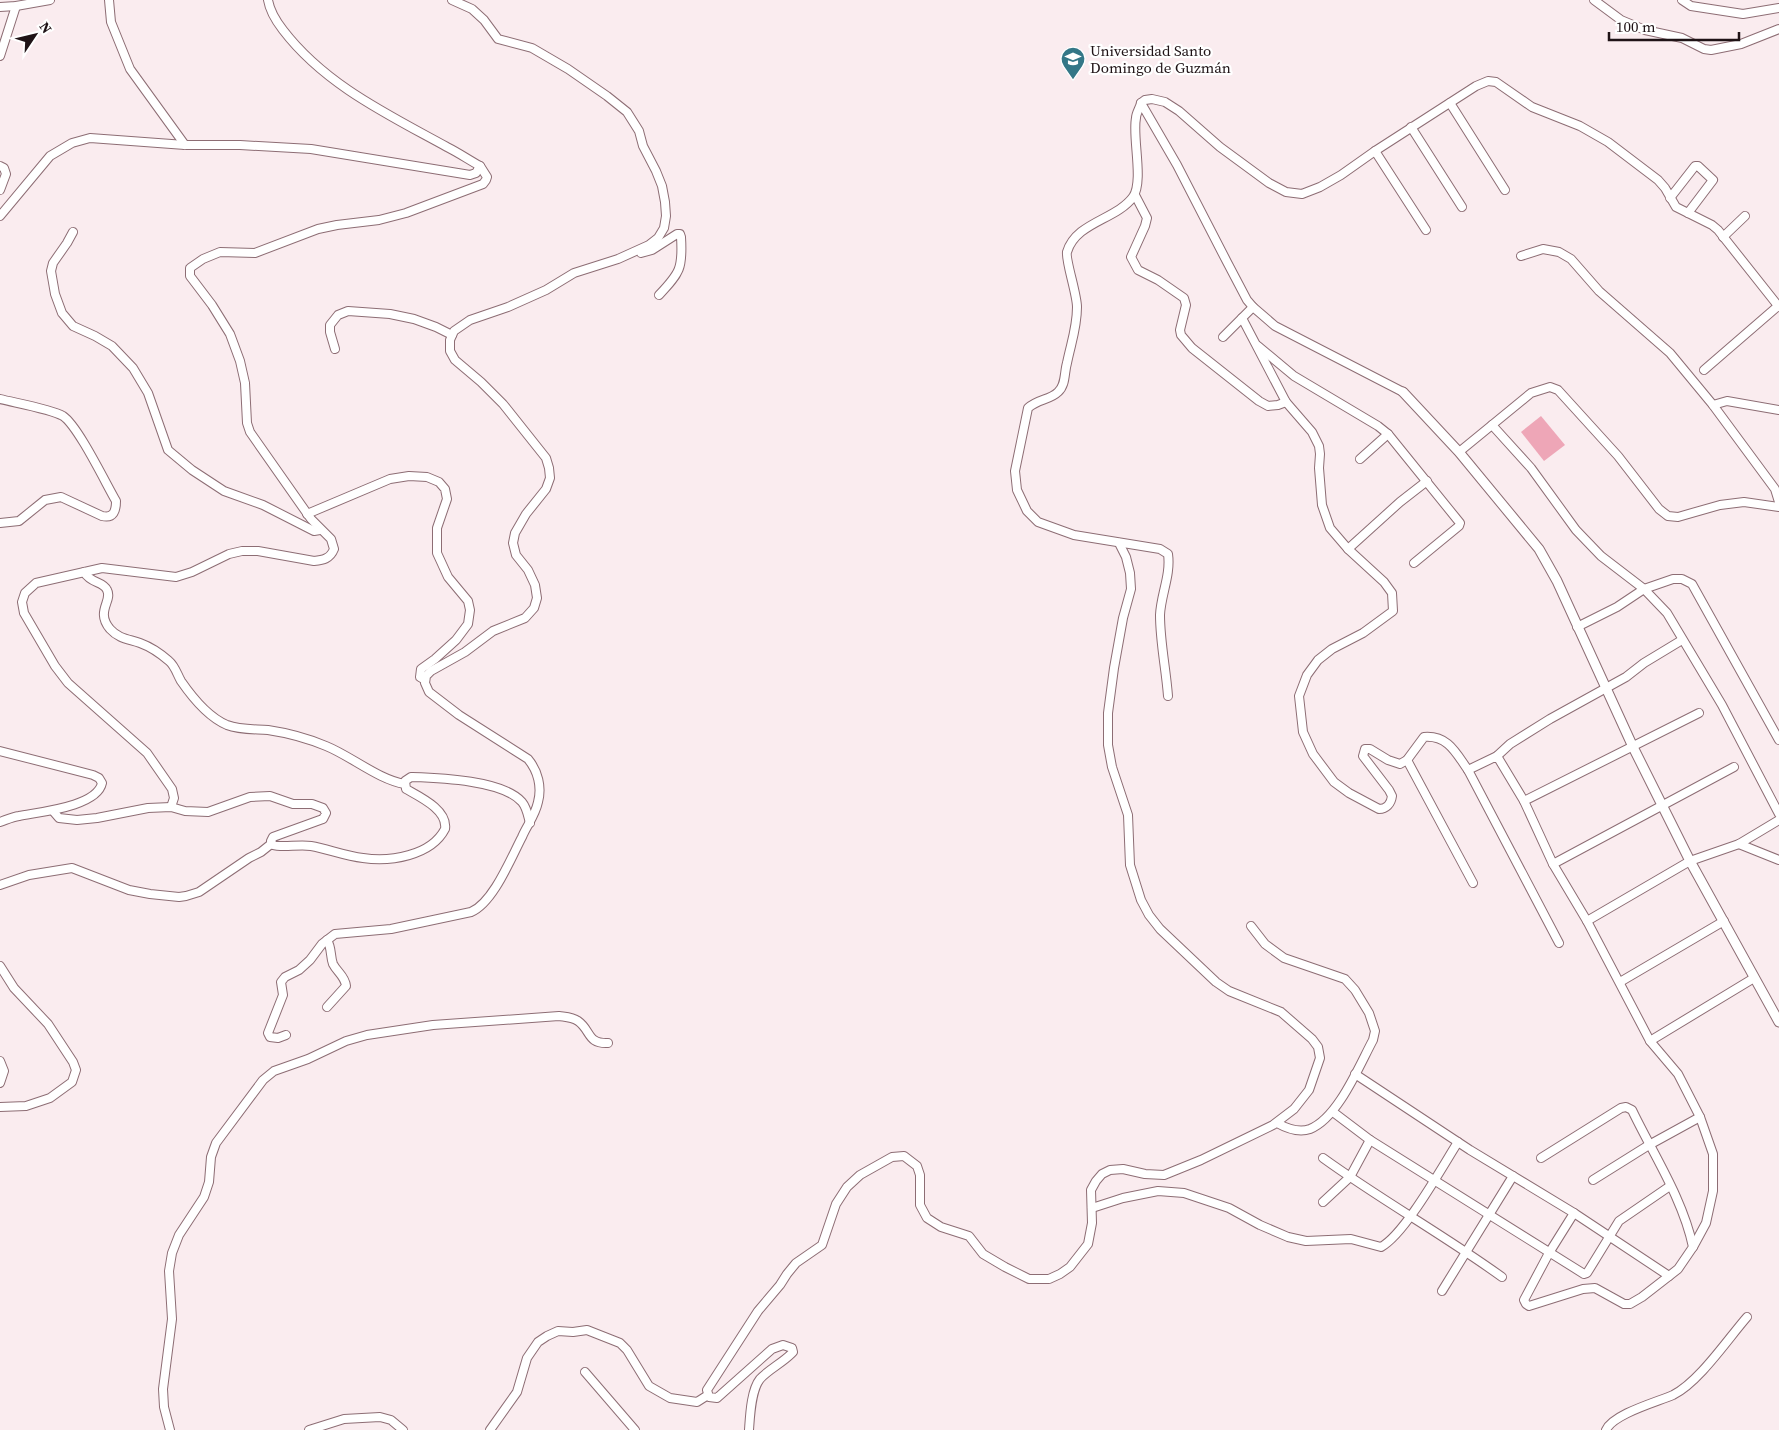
<svg xmlns="http://www.w3.org/2000/svg" width="1779" height="1430" font-family="'Source Serif 4',serif">
	<style>
		.green { fill: #eea6b7 }
		.lines { fill: none; stroke-linecap: round; stroke-linejoin: round }
		.minor-casing { stroke: #8d6d74; stroke-width: 10 }
		.tertiary-casing { stroke: #8d6d74; stroke-width: 11 }
		.minor { stroke: #fff; stroke-width: 8 }
		.tertiary { stroke: #fff; stroke-width: 9 }
		.labels { text-anchor: middle; dominant-baseline: central; stroke-width: 4.5; stroke-linejoin: round; paint-order: stroke }
		.poi-label { font-size: 15px; fill: #1f1316; stroke: #fff; text-anchor: start }
	</style>
	<rect width="100%" height="100%" fill="#faecef"/>
	<polygon class="green" points="1541,416 1565,445 1544,461 1521,432"/>
	<g class="lines">
		<defs>
			<g id="minor">
				<polyline points="109,0 111,22 130,69 185,145"/>
				<polyline points="1594,0 1621,20 1645,30 1682,38 1704,49 1711,50 1741,44 1779,29"/>
				<polyline points="1682,0 1691,6 1743,14 1779,8"/>
				<polyline points="0,7 16,6 50,0"/>
				<polyline points="0,56 16,6"/>
				<path d="M 1141,103 C 1140,108 1136,113 1136,118 C 1132,137 1144,181 1133,197 C 1116,220 1076,222 1067,252 C 1065,259 1077,294 1077,307 C 1077,328 1071,343 1067,363 C 1064,373 1066,385 1058,392 C 1050,400 1038,399 1028,408 L 1015,471 L 1017,490 L 1027,511 L 1038,522 L 1074,535 L 1160,549 L 1168,554 C 1171,575 1161,594 1160,615 C 1160,642 1166,669 1168,696"/>
				<polyline points="1450,103 1505,190"/>
				<polyline points="1411,127 1462,207"/>
				<polyline points="1375,151 1426,230"/>
				<polyline points="0,166 4,168 6,174 0,190"/>
				<polyline points="1135,195 1147,218 1145,226 1131,257 1138,270 1158,280 1184,298 1186,305 1180,330 1181,335 1192,348 1259,401 1268,406 1278,405 1286,402"/>
				<polyline points="1670,198 1695,166 1698,166 1713,180 1688,213"/>
				<polyline points="0,216 50,156 72,143 90,138 185,145 240,145 311,149 470,175 476,173 480,166"/>
				<polyline points="73,232 67,243 53,263 51,271 55,294 62,313 73,326 95,336 112,346 133,368 148,393 168,450 192,470 224,491 263,505 314,531 320,530"/>
				<polyline points="1723,237 1745,216"/>
				<path d="M 641,253 L 652,250 L 677,234 L 680,234 L 681,237 C 683,268 680,273 659,295"/>
				<polyline points="1521,256 1543,249 1559,252 1571,259 1599,291 1670,353 1713,405 1775,489 1779,502"/>
				<path d="M 1242,318 L 1286,402 L 1312,432 L 1319,446 L 1320,454 L 1319,468 L 1322,505 L 1330,528 L 1348,549 L 1384,582 L 1392,593 L 1393,611 L 1363,633 L 1332,649 L 1318,660 L 1307,675 L 1299,696 L 1303,732 L 1313,754 L 1334,782 L 1349,793 L 1379,809 C 1386,809 1391,804 1392,796 L 1389,790 L 1363,756 L 1365,749 L 1370,749 L 1388,760 L 1400,764 L 1407,760 L 1424,737 C 1448,735 1456,753 1468,770 L 1559,943"/>
				<polyline points="1223,337 1253,307"/>
				<polyline points="1258,346 1294,376 1378,426 1388,434 1460,523 1459,526 1414,563"/>
				<polyline points="335,349 330,332 330,325 338,315 348,311 390,314 414,319 436,327 452,335"/>
				<polyline points="1704,370 1778,306"/>
				<polyline points="1403,392 1275,326 1253,307 1247,300 1227,262 1177,165 1141,103 1145,100 1152,99 1165,102 1179,111 1220,147 1269,183 1286,192 1302,194 1320,187 1341,175 1375,151 1476,86 1488,81 1496,82 1532,107 1580,126 1608,142 1658,180 1665,188 1676,207 1712,225 1718,230 1779,307"/>
				<path d="M 0,399 C 16,403 51,409 63,416 C 78,426 105,482 116,501 C 116,510 114,519 102,516 L 61,497 L 45,500 L 19,521 L 0,523"/>
				<polyline points="1713,405 1727,401 1779,410"/>
				<polyline points="1492,425 1531,393 1550,387 1558,390 1618,456 1659,509 1668,516 1678,517 1720,505 1744,502 1779,507"/>
				<polyline points="1459,452 1492,425 1531,468 1576,530 1601,556 1644,589 1667,613 1722,705 1779,814"/>
				<polyline points="1360,459 1388,434"/>
				<polyline points="307,514 390,479 409,476 427,477 439,482 445,489 447,499 437,528 437,553 448,577 468,601 470,610 468,624 456,640 435,659 421,669 420,677 425,680"/>
				<polyline points="1348,549 1400,502 1427,481"/>
				<path d="M 84,572 C 91,584 103,581 107,590 C 113,601 95,611 110,629 C 119,639 129,639 140,643 C 151,647 161,654 169,661 C 175,666 177,674 181,681 C 192,697 208,717 227,725 C 240,730 254,729 268,730 C 288,733 307,738 326,746 C 351,756 379,780 405,784"/>
				<polyline points="1577,627 1617,607 1644,589 1673,579 1682,579 1692,584 1779,740"/>
				<path d="M 0,751 L 93,775 L 99,778 L 102,783 C 97,807 38,812 19,816 C 12,817 6,820 0,822"/>
				<polyline points="1497,756 1510,744 1550,719 1626,677 1644,663 1682,640"/>
				<polyline points="1407,760 1473,883"/>
				<polyline points="1468,770 1497,756 1524,801 1553,864 1587,921 1650,1041 1678,1074 1700,1117 1713,1154 1713,1191 1706,1223 1693,1247"/>
				<polyline points="1524,801 1699,713"/>
				<path d="M 171,807 L 174,798 L 172,789 L 147,753 L 68,683 L 55,666 L 24,613 L 22,602 L 25,593 L 36,583 L 102,568 L 176,577 L 192,572 L 229,554 L 242,551 L 258,551 L 314,561 C 323,560 330,559 334,549 L 331,539 L 311,519 L 250,432 L 247,423 L 245,383 L 240,361 L 230,334 L 212,305 L 190,276 L 190,268 L 203,259 L 220,252 L 255,253 L 318,229 L 337,225 L 379,220 L 406,213 L 483,184 L 486,180 L 487,177 L 480,166 C 469,160 459,153 447,147 C 389,115 325,85 283,30 C 276,21 270,12 268,0"/>
				<path d="M 53,811 L 59,818 L 77,820 L 97,818 L 148,808 L 171,807 L 185,811 L 208,812 L 250,797 L 270,796 L 293,804 L 312,804 L 323,808 L 326,813 L 323,819 L 320,820 L 273,837 L 271,841 L 273,845 C 282,848 299,844 311,846 C 328,849 345,856 363,858 C 390,862 431,856 445,829 C 448,810 420,797 406,789 L 405,781 L 411,777 C 439,778 503,780 522,802 C 527,808 528,816 530,823"/>
				<polyline points="1739,844 1779,860"/>
				<polyline points="1553,864 1734,767"/>
				<polyline points="0,885 29,875 72,868 129,890 150,894 179,897 186,896 199,892 249,858 261,852 271,844"/>
				<polyline points="1587,921 1690,861 1739,844 1779,820"/>
				<path d="M 1251,926 L 1265,944 L 1284,958 L 1345,979 L 1355,990 L 1369,1013 L 1375,1031 L 1373,1040 C 1359,1066 1338,1118 1310,1129 C 1299,1133 1286,1128 1277,1123"/>
				<polyline points="0,966 14,988 48,1024 73,1062 76,1070 72,1082 50,1098 26,1106 0,1107"/>
				<polyline points="1620,982 1724,921"/>
				<path d="M 327,1007 L 346,986 C 345,976 337,972 333,964 C 330,956 332,948 327,940"/>
				<path d="M 286,1035 L 278,1038 L 270,1037 L 268,1033 L 283,995 L 281,982 L 285,977 L 299,970 L 310,960 L 322,944 L 335,934 L 391,929 L 471,912 C 493,903 511,858 522,837 C 527,825 535,816 538,802 C 542,787 538,771 528,759 L 459,715 L 429,692 L 425,683 L 426,676 L 431,671 L 465,652 L 493,631 L 525,618 L 534,608 L 537,598 L 535,585 L 528,570 L 516,555 L 513,543 L 515,533 L 526,514 L 546,489 L 550,478 L 549,468 L 546,458 L 503,404 L 481,382 L 455,360 L 450,351 L 450,340 L 454,331 L 470,320 L 508,307 L 546,290 L 574,273 L 618,259 L 649,245 L 658,238 L 664,228 L 666,216 L 665,202 L 662,186 L 656,171 L 643,146 L 639,131 L 627,112 L 607,96 L 568,69 L 532,48 L 498,39 L 484,20 L 472,9 L 452,0"/>
				<polyline points="1650,1041 1754,978"/>
				<polyline points="0,1061 4,1071 0,1083"/>
				<polyline points="1355,1074 1470,1150 1574,1213 1669,1276"/>
				<polyline points="1333,1112 1370,1140 1584,1274 1587,1273 1619,1221 1670,1186"/>
				<path d="M 1323,1158 C 1381,1200 1444,1235 1502,1277"/>
				<path d="M 1541,1158 L 1621,1108 L 1626,1107 L 1632,1110 C 1653,1154 1683,1199 1693,1247 L 1678,1269 L 1642,1297 L 1630,1304 L 1624,1304 L 1595,1288 L 1583,1289 L 1529,1306 L 1526,1304 L 1524,1300 L 1549,1253 L 1574,1213"/>
				<polyline points="1593,1180 1649,1145 1700,1117"/>
				<polyline points="1323,1202 1350,1177 1370,1140"/>
				<path d="M 1092,1208 L 1123,1198 L 1158,1191 L 1184,1193 L 1229,1208 L 1260,1225 L 1288,1237 L 1306,1241 L 1351,1239 L 1381,1247 C 1405,1234 1442,1167 1458,1142"/>
				<polyline points="1442,1291 1513,1176"/>
				<polyline points="585,1372 635,1430"/>
				<path d="M 170,1430 L 164,1407 L 163,1389 L 172,1319 L 169,1271 L 172,1253 L 179,1235 L 204,1197 L 209,1182 L 211,1157 L 216,1143 L 263,1080 L 274,1071 L 308,1059 L 346,1041 L 367,1035 L 433,1025 L 559,1016 C 565,1017 572,1017 578,1021 C 591,1030 587,1044 608,1043"/>
				<polyline points="309,1430 344,1419 380,1417 391,1420 403,1430"/>
				<polyline points="490,1430 517,1392 527,1358 538,1342 547,1336 558,1331 573,1332 587,1330 620,1343 627,1350 649,1386 670,1398 697,1402 708,1395"/>
				<path d="M 749,1430 C 750,1416 751,1390 760,1379 C 768,1370 782,1363 791,1354 L 793,1352 L 792,1348 L 783,1345 L 772,1349 L 717,1398 L 709,1397 L 707,1390 L 758,1311 L 780,1285 L 787,1274 L 796,1263 L 822,1245 L 836,1204 L 847,1187 L 860,1175 L 892,1157 L 904,1156 L 917,1166 L 920,1175 L 920,1205 L 927,1218 L 941,1227 L 969,1236 L 983,1254 L 1005,1267 L 1029,1279 L 1049,1279 L 1060,1274 L 1070,1267 L 1088,1244 L 1092,1223 L 1091,1190 L 1096,1181 L 1102,1174 L 1110,1170 L 1123,1169 L 1145,1174 L 1164,1175 L 1201,1160 L 1273,1125 L 1294,1109 L 1309,1090 L 1320,1058 L 1318,1047 L 1312,1039 L 1281,1012 L 1229,991 L 1216,982 L 1160,929 L 1149,915 L 1141,900 L 1130,865 L 1128,815 L 1112,767 L 1108,745 L 1108,713 L 1114,668 L 1123,618 L 1131,589 L 1130,573 L 1126,557 L 1119,543"/>
				<path d="M 1606,1430 C 1613,1414 1657,1402 1673,1395 C 1699,1382 1727,1340 1747,1317"/>
			</g>
			<polyline id="tertiary" points="1403,392 1459,452 1539,549 1557,581 1633,747 1690,861 1779,1022"/>
		</defs>
		<use href="#minor" class="minor-casing"/>
		<use href="#tertiary" class="tertiary-casing"/>
		<use href="#minor" class="minor"/>
		<use href="#tertiary" class="tertiary"/>
	</g>
	<defs>
		<symbol id="university-pin" viewBox="-11 -11 22 30"><path d="M0 17L-7.5 6A9.5 9.5 0 1 1 7.5 6Z" fill="#347787" stroke="#fff"/><path d="M0-5L7-2L0 1L-7-2ZM-4 1L0 2.5L4 1V4Q0 6-4 4Z" fill="#fff"/></symbol>
	</defs>
	<g fill-rule="evenodd">
		<use href="#university-pin" x="1059" y="45" width="28" height="38"/>
	</g>
	<g class="labels">
		<g class="poi-label">
			<text x="1090" y="50">Universidad Santo<tspan x="1090" dy="17">Domingo de Guzmán</tspan></text>
		</g>
	</g>
	<g transform="translate(35 35) rotate(55)" stroke="#ffffff" stroke-width="4" paint-order="stroke">
	<path d="M0-4L9 19L0 12L-9 19Z" fill="#1f1316"/>
	<text y="-8" font-size="14" font-weight="bold" text-anchor="middle" fill="#1f1316">N</text>
	</g>
	<path d="M1609 32v8h130v-8" fill="none" stroke="#1f1316" stroke-width="2.5"/>
	<text x="1616" y="32" font-size="15" fill="#1f1316" stroke="#ffffff" stroke-width="4" paint-order="stroke">100 m</text>
</svg>
